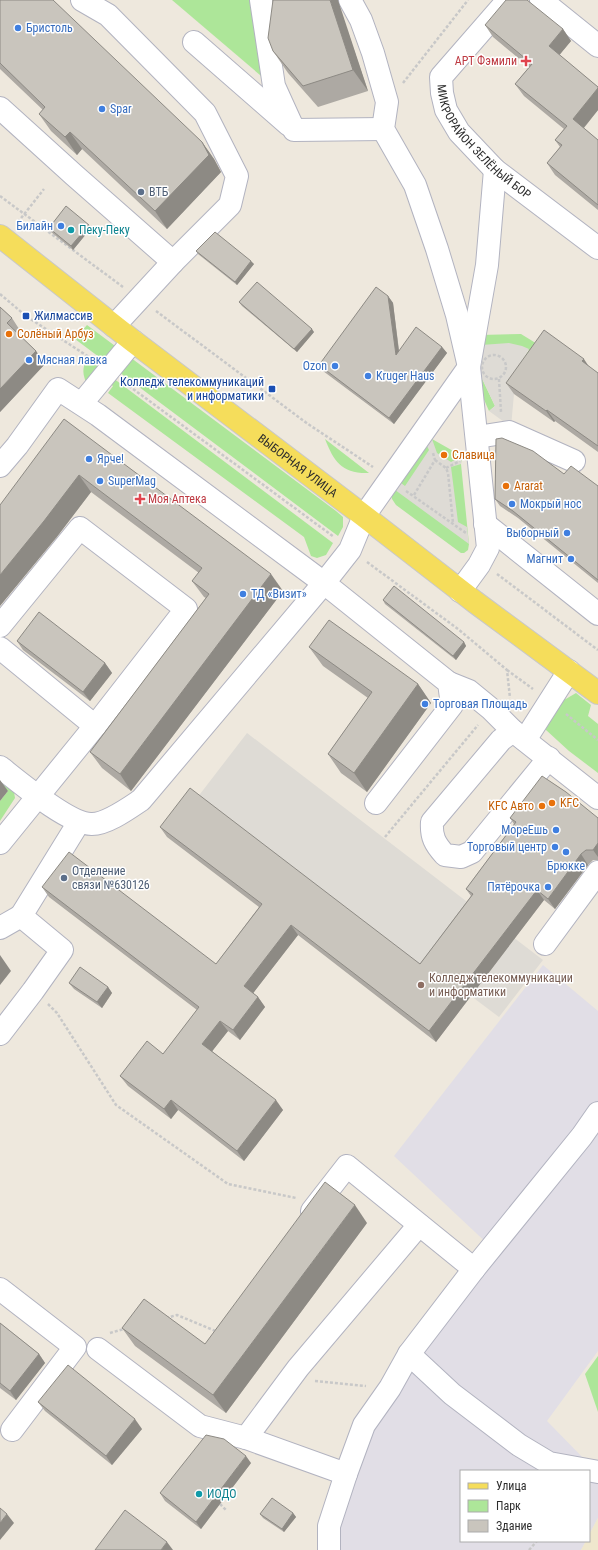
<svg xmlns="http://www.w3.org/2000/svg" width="598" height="1550" font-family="'Roboto Condensed',sans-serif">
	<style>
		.industrial { fill: #e1dee6 }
		.education { fill: #efe7cd }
		.green { fill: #ade699 }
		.plaza { fill: #dedbd5 }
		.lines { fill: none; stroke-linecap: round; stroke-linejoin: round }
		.minor-casing { stroke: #b2b3c0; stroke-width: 24 }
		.major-casing { stroke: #c8c8c8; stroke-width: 24 }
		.path { stroke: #c8c8c8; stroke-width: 2.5; stroke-dasharray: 3 2; stroke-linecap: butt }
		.minor { stroke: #fff; stroke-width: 22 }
		.major { stroke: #f5dd5b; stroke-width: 22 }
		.wall { fill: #ada9a3 }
		.shaded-wall { fill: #8d8a84 }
		.building { fill: #c9c5bd; stroke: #8d8a84 }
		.shop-dot { fill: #3f7fe0; stroke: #fff; stroke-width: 1.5 }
		.health-dot { fill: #e0444e; stroke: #fff; stroke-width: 1.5 }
		.service-dot { fill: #5c6f8a; stroke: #fff; stroke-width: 1.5 }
		.culture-dot { fill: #0f9aa8; stroke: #fff; stroke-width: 1.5 }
		.transit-dot { fill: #1a4fb4; stroke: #fff; stroke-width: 1.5 }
		.food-dot { fill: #e8710a; stroke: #fff; stroke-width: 1.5 }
		.education-dot { fill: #8d6e63; stroke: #fff; stroke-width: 1.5 }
		.labels { text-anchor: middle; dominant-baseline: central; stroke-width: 3; stroke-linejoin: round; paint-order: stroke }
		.shop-label { font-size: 12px; fill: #366cbe; stroke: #fff; text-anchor: start }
		.health-label { font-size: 12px; fill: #be3a42; stroke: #fff; text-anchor: end }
		.street-label { font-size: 12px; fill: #2c2c2c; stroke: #fff }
		.service-label { font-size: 12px; fill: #4e5e75; stroke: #fff; text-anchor: start }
		.culture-label { font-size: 12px; fill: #0d838f; stroke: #fff; text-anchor: start }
		.transit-label { font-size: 12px; fill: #164399; stroke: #fff; text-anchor: start }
		.food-label { font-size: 12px; fill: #c56008; stroke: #fff; text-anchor: start }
		.education-label { font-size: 12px; fill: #785e54; stroke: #fff; text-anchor: start }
	</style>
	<rect width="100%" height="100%" fill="#eee8dd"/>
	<polygon class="industrial" points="543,965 598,1011 598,1351 547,1421 589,1464 598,1479 598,1518 589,1535 589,1471 461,1471 461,1541 586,1541 581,1550 335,1550 340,1486 364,1425 492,1248 394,1156"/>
	<polygon class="education" points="598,1518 598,1550 581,1550 586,1541 589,1541 589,1535"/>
	<g class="green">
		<polygon points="172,0 254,0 267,81"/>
		<polygon points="87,325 336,511 343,517 343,527 338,536 75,339"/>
		<polygon points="521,334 547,350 514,374 529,350 481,345 480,335"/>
		<path d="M 88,358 L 104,371 L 87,385 C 83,375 81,368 88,358 Z"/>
		<polygon points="477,368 495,406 489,411 471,370"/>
		<polygon points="113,378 333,543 326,555 317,558 311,556 304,537 108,393 113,386 110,384"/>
		<path d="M 325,439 L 369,473 C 342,474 334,462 325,439 Z"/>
		<polygon points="432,439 462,456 461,464 469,544 468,550 464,553 461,553 396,505 392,499 391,492 425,442"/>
		<polygon points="576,693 591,705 588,716 598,724 598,773 569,751 546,730 545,717 559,703"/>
		<polygon points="0,775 13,786 15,798 0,821 0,801 8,791 0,785"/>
		<polygon points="598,1356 598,1412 585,1374"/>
	</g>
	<g class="plaza">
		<polygon points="509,343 522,346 529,349 514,374 523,381 514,394 511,427 489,411 495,406 477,368 481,345"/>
		<polygon points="432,439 437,453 451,462 462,456 461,464 451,467 458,522 467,527 469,544 391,487 397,480 405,486 429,450 425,442"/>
		<polygon points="247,733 543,960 499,1017 471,996 427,974 197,798"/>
	</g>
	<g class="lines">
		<defs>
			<g id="minor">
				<polyline points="82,0 108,15 205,113 237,176 230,205 173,262 114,326"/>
				<polyline points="261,0 274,86 294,130 383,129"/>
				<polyline points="350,0 361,20 373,53 387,102 383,129 415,185 437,249 457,315 469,367 488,548 479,565 460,591"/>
				<path id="s1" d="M 508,0 L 441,77 L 442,93 L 446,110 L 459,132 L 495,170 L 598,248"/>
				<polyline points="541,0 598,46"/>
				<polyline points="194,42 289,125"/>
				<polyline points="0,108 74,175 173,262"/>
				<polyline points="82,403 133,341"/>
				<polyline points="477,437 509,432 574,461"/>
				<polyline points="0,466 17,446 58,389 98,415 324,583 449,683 452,705 376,803"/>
				<polyline points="485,524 598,614"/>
				<polyline points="0,626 80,528 186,609 95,726 0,843"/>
				<polyline points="0,648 95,726"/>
				<polyline points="449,683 469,691 491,709 513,731 598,798"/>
				<path d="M 513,731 L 501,740 L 432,822 C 431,837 435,844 445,855 L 461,857 L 472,852 L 549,758"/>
				<polyline points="525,740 569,671"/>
				<path d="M 0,767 C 19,782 70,825 92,824 C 107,824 129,808 141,800 L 324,583 L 350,550 L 364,516 L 469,367 L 487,265 L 495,170"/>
				<polyline points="0,928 21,916"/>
				<polyline points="545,944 598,872"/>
				<polyline points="0,1034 33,991 62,950 21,916 79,822"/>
				<polyline points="312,1211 347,1166 474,1269"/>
				<polyline points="0,1289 75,1347 12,1430"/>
				<polyline points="98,1349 200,1426 246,1438 346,1474"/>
				<polyline points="409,1354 452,1394 519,1445 549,1463 598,1472"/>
				<polyline points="246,1438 298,1368 419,1225"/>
				<polyline points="329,1550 329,1526 346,1474 364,1425 390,1388 409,1354 474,1269 582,1136 598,1113"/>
			</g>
			<g id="major">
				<path id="s2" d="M 0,236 L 133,341 L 364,516 L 475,602 L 598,693"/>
			</g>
		</defs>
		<use href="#minor" class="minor-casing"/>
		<use href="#major" class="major-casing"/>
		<g class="path">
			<polyline points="403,83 468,0"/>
			<polyline points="0,196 123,287"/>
			<polyline points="18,222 44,189"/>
			<polyline points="0,294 26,316 92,359"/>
			<polyline points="156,311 308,424 373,467"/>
			<circle cx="494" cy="367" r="12"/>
			<polyline points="499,379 501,412"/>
			<polyline points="125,383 334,537"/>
			<polyline points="435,460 446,468 448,473 453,523"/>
			<polyline points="446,468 460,461"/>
			<polyline points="406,491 466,533"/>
			<polyline points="414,495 435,460 433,453"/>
			<polyline points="367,562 458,629 507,670 510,698"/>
			<polyline points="497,574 598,650"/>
			<polyline points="507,670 533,689"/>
			<polyline points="566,714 598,740"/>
			<polyline points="385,837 478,725"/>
			<polyline points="48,1004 57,1013 116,1105 228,1184 296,1198"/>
			<polyline points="166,1318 177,1315 218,1332"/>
			<polyline points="110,1333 127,1328"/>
			<polyline points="315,1381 366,1386"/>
			<polyline points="220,1504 227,1511"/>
			<polyline points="529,1550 537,1541"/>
		</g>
		<use href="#minor" class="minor"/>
		<use href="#major" class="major"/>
	</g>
	<g class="wall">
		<polygon points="0,0 202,142 214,159 221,172 167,229 82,149 77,155 51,131 39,114 43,110 0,69"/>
		<polygon points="337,0 368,91 318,107 288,73 273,51"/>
		<polygon points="485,25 563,29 571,41 559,55 598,87 598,110 584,128 598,140 598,210 555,175 547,163 560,147 555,140 564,129 524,96 515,84 529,67 493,37"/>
		<polygon points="49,228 91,228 73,250 51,232"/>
		<polygon points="196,251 254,264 237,285 198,254"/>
		<polygon points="388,296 393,303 399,350 442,347 447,353 394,424 323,371 319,365"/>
		<polygon points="239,302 314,332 297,352 242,306"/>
		<polygon points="0,307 12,318 21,332 18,334 36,351 45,364 0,412"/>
		<polygon points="589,367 598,373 598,452 555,421 554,422 514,394 506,383"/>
		<polygon points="64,419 283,591 131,791 102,768 90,752 206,598 204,597 192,581 199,573 91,492 56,538"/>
		<polygon points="564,474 598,486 598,583 518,518 500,506 495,499"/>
		<polygon points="383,600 464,642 466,646 456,660 385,604"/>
		<polygon points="17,641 105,663 112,673 90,701 23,650"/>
		<polygon points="309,647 418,684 431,703 367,792 341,773 328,754 368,698 323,666"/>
		<polygon points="510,818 598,818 598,860 593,860 588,865 555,909 544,900 436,1042 298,935 253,993 258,997 265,1007 240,1040 228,1031 212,1051 283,1110 244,1161 178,1110 171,1119 128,1086 120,1076 163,1054 197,1010 49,897 42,887 216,964 259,907 167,837 160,827 420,964 471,896 466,889 514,824"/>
		<polygon points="69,983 108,987 112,993 102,1008 74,989"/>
		<polygon points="367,1223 226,1413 135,1346 122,1328 205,1344"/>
		<polygon points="0,1323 39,1354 45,1363 16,1400 0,1388"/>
		<polygon points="38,1402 142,1429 112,1465 45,1411"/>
		<polygon points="251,1463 201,1529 165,1501 160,1493"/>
		<polygon points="293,1513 296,1517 284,1532 263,1518 260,1514"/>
	</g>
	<g class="shaded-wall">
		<polygon points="330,0 338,0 368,91 353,70"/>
		<polygon points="563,29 571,41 557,58 549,46"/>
		<polygon points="598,88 598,110 581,131 573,119"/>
		<polygon points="70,132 82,149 77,155 65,137"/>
		<polygon points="202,142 214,159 221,172 167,229 155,211"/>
		<polygon points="89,225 91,228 73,250 71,246"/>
		<polygon points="251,261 254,264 237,285 235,282"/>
		<polygon points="388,296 393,303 400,361 396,355"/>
		<polygon points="312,329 314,332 297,352 294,349"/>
		<polygon points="442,347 447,353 394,424 389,418"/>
		<polygon points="36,351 45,364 0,412 0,389"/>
		<polygon points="584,359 591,370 582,361"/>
		<polygon points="547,410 555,421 554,422 546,411"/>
		<polygon points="79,475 91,492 56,538 0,606 0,575"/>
		<polygon points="271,574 283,591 131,791 120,774"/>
		<polygon points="464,642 466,646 456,660 453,656"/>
		<polygon points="105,663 112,673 90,701 83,692"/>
		<polygon points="418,684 431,703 367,792 354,773"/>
		<polygon points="0,780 8,791 0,801"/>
		<polygon points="598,843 598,857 593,850"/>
		<polygon points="581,854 588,865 555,909 548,899"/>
		<polygon points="537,890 544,900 436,1042 429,1031"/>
		<polygon points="291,925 298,935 251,996 244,986"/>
		<polygon points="0,955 11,971 0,985"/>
		<polygon points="108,987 112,993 102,1008 97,1002"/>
		<polygon points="258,997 265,1007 240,1040 233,1030"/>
		<polygon points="220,1021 228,1031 210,1054 202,1044"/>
		<polygon points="171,1100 178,1110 171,1119 164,1109"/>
		<polygon points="276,1100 283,1110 244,1161 237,1151"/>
		<polygon points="355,1205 367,1223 226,1413 213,1395"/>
		<polygon points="39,1354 45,1363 16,1400 10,1391"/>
		<polygon points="135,1419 142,1429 112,1465 106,1456"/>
		<polygon points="246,1456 251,1463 201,1529 196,1522"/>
		<polygon points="293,1513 296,1517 284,1532 282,1529"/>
		<polygon points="7,1514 14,1523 0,1540 0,1523"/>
		<polygon points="167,1542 173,1550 161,1550"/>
	</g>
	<g class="building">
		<polygon points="0,0 53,0 202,142 209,155 155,211 70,132 65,137 39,114 45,107 0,63"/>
		<polygon points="273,0 330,0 353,70 303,86 273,51 268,38"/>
		<polygon points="506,0 527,0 563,29 549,46 598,87 598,88 573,119 598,140 598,205 547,163 562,145 555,140 567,126 515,84 532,64 485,25"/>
		<polygon points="66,206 89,225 71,246 49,228"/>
		<polygon points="215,232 251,261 235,282 196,251"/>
		<polygon points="257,282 312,329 294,349 239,302"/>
		<polygon points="376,287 388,296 396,355 416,327 442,347 389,418 319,365"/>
		<polygon points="0,307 12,318 7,323 36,351 0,389"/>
		<polygon points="544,330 584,359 582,361 598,373 598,446 547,410 546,411 506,383"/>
		<polygon points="64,419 271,574 120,774 90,752 209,594 192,581 202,568 79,475 44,521 0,575 0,505"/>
		<polygon points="502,438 533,451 564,474 571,466 598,486 598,580 513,511 495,499 496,439"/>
		<polygon points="394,586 464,642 453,656 383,600"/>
		<polygon points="39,612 105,663 83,692 17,641"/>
		<polygon points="329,620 418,684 354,773 328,754 372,692 309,647"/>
		<polygon points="542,776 566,792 598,818 598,843 593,850 586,850 581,854 548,899 537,890 429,1031 291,925 244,986 258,997 233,1030 220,1021 202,1044 276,1100 237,1151 171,1100 164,1109 120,1076 147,1041 163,1054 199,1007 42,887 69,852 216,964 262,904 160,827 190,788 420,964 473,894 466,889 516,822 510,818"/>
		<polygon points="80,967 108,987 97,1002 69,983"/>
		<polygon points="325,1182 355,1205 213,1395 122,1328 144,1299 205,1344"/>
		<polygon points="0,1323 39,1354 10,1391 0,1383"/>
		<polygon points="68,1365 135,1419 106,1456 38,1402"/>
		<polygon points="206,1435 224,1439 246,1456 196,1522 160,1493"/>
		<polygon points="272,1498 293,1513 282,1529 260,1514"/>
		<polygon points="0,1508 7,1514 0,1523"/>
		<polygon points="125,1510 167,1542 161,1550 95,1550"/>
	</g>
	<g class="shop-dot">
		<circle cx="18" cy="28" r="4"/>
		<circle cx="102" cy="109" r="4"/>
		<circle cx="61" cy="226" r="4"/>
		<circle cx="29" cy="360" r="4"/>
		<circle cx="335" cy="366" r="4"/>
		<circle cx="368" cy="376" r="4"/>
		<circle cx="89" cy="459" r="4"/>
		<circle cx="100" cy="481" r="4"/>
		<circle cx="512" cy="504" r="4"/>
		<circle cx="567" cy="533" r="4"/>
		<circle cx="571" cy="559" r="4"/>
		<circle cx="243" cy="594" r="4"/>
		<circle cx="425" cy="704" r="4"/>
		<circle cx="556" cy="830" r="4"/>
		<circle cx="555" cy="847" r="4"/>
		<circle cx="566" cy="852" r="4"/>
		<circle cx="548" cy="887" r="4"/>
	</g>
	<g class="health-dot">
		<path d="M524 55h4v4h4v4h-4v4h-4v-4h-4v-4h4z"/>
		<path d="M138 493h4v4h4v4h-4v4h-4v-4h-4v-4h4z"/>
	</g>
	<g class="service-dot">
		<circle cx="141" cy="192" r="4"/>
		<circle cx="64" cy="878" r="4"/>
	</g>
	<g class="culture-dot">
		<circle cx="71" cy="230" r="4"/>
		<circle cx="199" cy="1494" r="4"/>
	</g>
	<g class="transit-dot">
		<rect x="22" y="312" width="8" height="8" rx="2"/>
		<rect x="268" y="385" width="8" height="8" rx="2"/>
	</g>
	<g class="food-dot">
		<circle cx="9" cy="334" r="4"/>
		<circle cx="444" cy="455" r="4"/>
		<circle cx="506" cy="486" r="4"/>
		<circle cx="552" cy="803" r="4"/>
		<circle cx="542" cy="806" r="4"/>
	</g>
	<circle class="education-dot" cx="421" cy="985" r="4"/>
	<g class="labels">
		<g class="shop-label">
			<text x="26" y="28">Бристоль</text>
			<text x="110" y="109">Spar</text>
			<text x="53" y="226" text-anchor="end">Билайн</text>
			<text x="37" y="360">Мясная лавка</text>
			<text x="327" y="366" text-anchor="end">Ozon</text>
			<text x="376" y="376">Kruger Haus</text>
			<text x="97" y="459">Ярче!</text>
			<text x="108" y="481">SuperMag</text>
			<text x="520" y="504">Мокрый нос</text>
			<text x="559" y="533" text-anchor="end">Выборный</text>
			<text x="563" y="559" text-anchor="end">Магнит</text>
			<text x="251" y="594">ТД «Визит»</text>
			<text x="433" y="704">Торговая Площадь</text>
			<text x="548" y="830" text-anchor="end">МореЕшь</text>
			<text x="547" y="847" text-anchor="end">Торговый центр</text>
			<text x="566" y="866" text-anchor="middle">Брюкке</text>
			<text x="540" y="887" text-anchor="end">Пятёрочка</text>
		</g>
		<g class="health-label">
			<text x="517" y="61">АРТ Фэмили</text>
			<text x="148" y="499" text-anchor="start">Моя Аптека</text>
		</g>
		<g class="street-label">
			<text stroke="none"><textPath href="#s1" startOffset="183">МИКРОРАЙОН ЗЕЛЁНЫЙ БОР</textPath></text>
			<text stroke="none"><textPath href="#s2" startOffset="376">ВЫБОРНАЯ УЛИЦА</textPath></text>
		</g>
		<g class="service-label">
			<text x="149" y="192">ВТБ</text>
			<text x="72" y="871">Отделение<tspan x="72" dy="14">связи №630126</tspan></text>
		</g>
		<g class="culture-label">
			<text x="79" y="230">Пеку-Пеку</text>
			<text x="207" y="1494">ИОДО</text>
		</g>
		<g class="transit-label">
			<text x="34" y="316">Жилмассив</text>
			<text x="264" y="382" text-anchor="end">Колледж телекоммуникаций<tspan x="264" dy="14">и информатики</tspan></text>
		</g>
		<g class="food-label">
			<text x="17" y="334">Солёный Арбуз</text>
			<text x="452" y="455">Славица</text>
			<text x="514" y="486">Ararat</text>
			<text x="560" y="803">KFC</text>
			<text x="534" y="806" text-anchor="end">KFC Авто</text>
		</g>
		<g class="education-label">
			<text x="429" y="978">Колледж телекоммуникации<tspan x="429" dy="14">и информатики</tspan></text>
		</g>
	</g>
	<rect x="460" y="1470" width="130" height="72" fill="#ffffff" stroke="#ababab"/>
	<rect x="468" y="1483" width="20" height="6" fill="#f5dd5b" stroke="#ababab"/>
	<text x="496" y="1490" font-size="12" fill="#2c2c2c">Улица</text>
	<rect x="468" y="1500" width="20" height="12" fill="#ade699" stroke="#ababab"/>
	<text x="496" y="1510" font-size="12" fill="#2c2c2c">Парк</text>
	<rect x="468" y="1520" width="20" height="12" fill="#c9c5bd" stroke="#ababab"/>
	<text x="496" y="1530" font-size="12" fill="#2c2c2c">Здание</text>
</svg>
